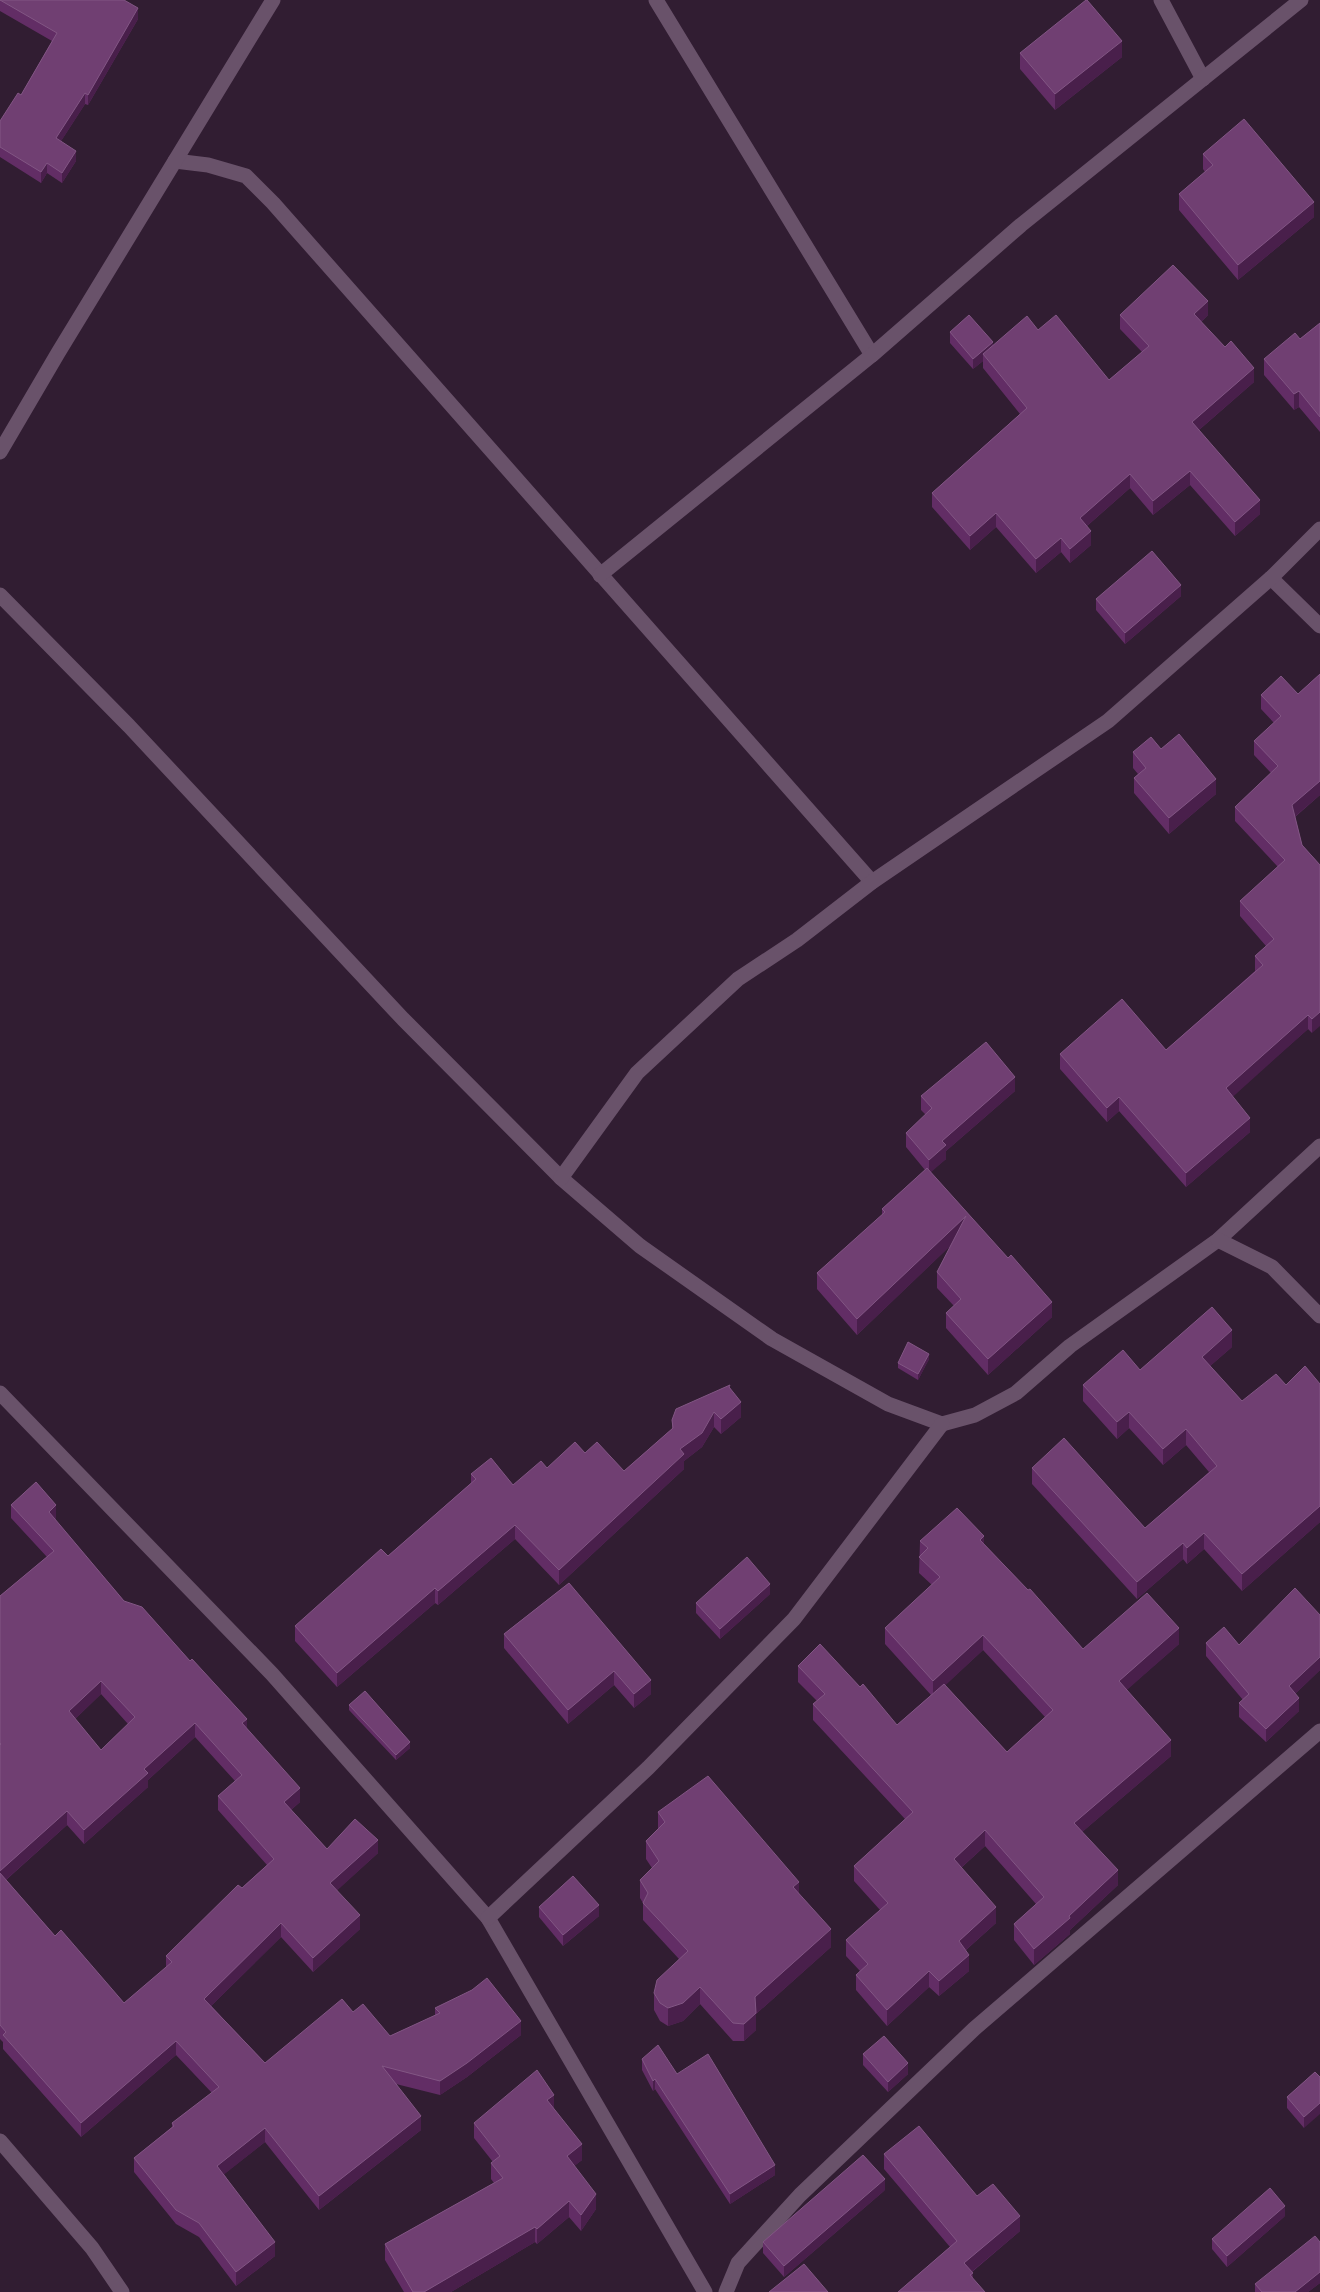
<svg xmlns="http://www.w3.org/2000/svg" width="1320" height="2292" font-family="Figtree,sans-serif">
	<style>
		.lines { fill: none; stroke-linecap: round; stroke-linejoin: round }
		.minor { stroke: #69526a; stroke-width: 15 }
		.wall { fill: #622d65; fill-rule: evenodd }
		.shaded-wall { fill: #491f4b }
		.building { fill: #703f72; stroke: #825684; fill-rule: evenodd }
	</style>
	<rect width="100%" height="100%" fill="#311d32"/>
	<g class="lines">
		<g class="minor">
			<polyline points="656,0 872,355"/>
			<polyline points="1161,0 1203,79"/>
			<polyline points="175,161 208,165 246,176 273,203 872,882"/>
			<polyline points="0,452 58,353 273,0"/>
			<polyline points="600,575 872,355 1021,225 1301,0"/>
			<polyline points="1271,578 1320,626"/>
			<polyline points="0,595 129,726 403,1019 561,1178 640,1246 772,1339 888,1404 942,1424 975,1415 1016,1393 1070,1346 1218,1240 1320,1146"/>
			<polyline points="561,1178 637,1073 738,979 797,940 872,882 1108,721 1271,578 1320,529"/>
			<polyline points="1218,1240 1272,1267 1320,1316"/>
			<polyline points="0,1393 272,1674 488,1918 705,2292"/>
			<polyline points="488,1918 648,1768 794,1619 942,1424"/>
			<polyline points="0,2141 92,2248 122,2292"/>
			<polyline points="726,2292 738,2263 800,2195 974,2029 1320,1731"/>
		</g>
	</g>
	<g class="wall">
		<polygon points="0,0 138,19 88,105 85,104 61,141 76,161 62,183 47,173 41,183 0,157 0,121 21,95 52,41 0,11"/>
		<polygon points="1020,53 1122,57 1055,110 1020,69"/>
		<polygon points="1203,154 1314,217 1238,280 1179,210 1179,194 1205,172 1203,169"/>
		<polygon points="1120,315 1208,315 1201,322 1254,382 1199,430 1260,514 1235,536 1190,485 1153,515 1130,488 1087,526 1091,545 1070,563 1061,552 1036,573 996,527 970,550 932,507 932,493 1020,414 983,368 983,361 973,369 950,343 950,332 993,345 1038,330 1109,380 1142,352 1120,329"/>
		<polygon points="1320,323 1320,432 1299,407 1294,410 1264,375 1264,359 1300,339"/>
		<polygon points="1181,596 1125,644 1096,610 1096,599"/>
		<polygon points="1320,674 1320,795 1295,817 1302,845 1320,865 1312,1033 1308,1029 1232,1096 1250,1132 1186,1187 1119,1111 1107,1122 1060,1069 1060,1054 1166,1050 1255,971 1255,956 1266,946 1240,916 1240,901 1278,867 1235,821 1235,807 1271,773 1254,755 1254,741 1274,723 1261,709 1261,695 1298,694"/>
		<polygon points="1133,752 1216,794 1169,834 1134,793 1134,778 1138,774 1133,768"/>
		<polygon points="1015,1091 946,1151 946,1159 930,1172 1052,1317 988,1375 946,1328 946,1313 954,1306 937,1288 937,1272 951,1245 857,1335 817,1289 817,1273 882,1215 882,1209 925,1170 906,1147 906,1133 926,1115 921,1110 921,1096"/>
		<polygon points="1232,1347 1210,1366 1242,1401 1286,1385 1320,1384 1320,1522 1242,1591 1204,1549 1187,1564 1183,1559 1137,1599 1032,1484 1032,1468 1145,1528 1209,1472 1186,1445 1163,1465 1129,1428 1117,1439 1083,1401 1083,1385"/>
		<polygon points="929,1359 918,1380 898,1368 898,1363"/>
		<polygon points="730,1388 741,1417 721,1434 714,1427 702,1447 684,1461 684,1469 559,1585 515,1539 438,1605 435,1603 337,1687 295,1641 295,1626 388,1556 471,1483 471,1474 513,1485 547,1468 585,1453 624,1471 672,1429 672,1420"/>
		<path d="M 11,1505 L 56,1519 L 55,1520 L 124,1601 L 247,1729 L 300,1802 L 291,1810 L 327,1849 L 378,1853 L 337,1890 L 360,1929 L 313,1972 L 281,1937 L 211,2006 L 265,2063 L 353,2012 L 390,2036 L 435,2016 L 435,2008 L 521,2035 L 467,2077 L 440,2095 L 396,2084 L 421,2130 L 319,2210 L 265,2142 L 224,2174 L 275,2256 L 236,2286 L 199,2237 L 176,2224 L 134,2172 L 134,2158 L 172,2127 L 172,2123 L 212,2093 L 176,2055 L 81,2137 L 3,2049 L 3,2042 L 0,2039 L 0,1596 L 47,1557 L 11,1518 ZM 101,1694 L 128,1724 L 101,1750 L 75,1719 ZM 195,1737 L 235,1781 L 218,1796 L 218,1810 L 267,1865 L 166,1956 L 166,1968 L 124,2003 L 55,1936 L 6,1880 L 67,1825 L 84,1844 L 148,1787 L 148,1780 Z"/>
		<path d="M 920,1541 L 984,1544 L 1083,1649 L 1179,1644 L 1126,1690 L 1171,1756 L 1082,1832 L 1118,1885 L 1070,1930 L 1070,1934 L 1034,1965 L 1014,1940 L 1014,1924 L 1036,1904 L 985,1846 L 961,1868 L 996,1923 L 966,1950 L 969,1971 L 939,1996 L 929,1987 L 887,2026 L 856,1990 L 856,1975 L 860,1971 L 846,1956 L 846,1940 L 880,1910 L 854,1881 L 854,1866 L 905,1819 L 813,1720 L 813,1704 L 817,1701 L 798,1682 L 798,1666 L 897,1725 L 931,1695 L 885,1644 L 885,1628 L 932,1585 L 919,1573 ZM 983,1650 L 1045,1717 L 1007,1752 L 945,1685 Z"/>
		<polygon points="569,1583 651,1694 634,1708 614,1685 568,1724 504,1648 504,1634"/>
		<polygon points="770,1594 720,1639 696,1613 696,1603"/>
		<polygon points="1206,1643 1239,1645 1320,1670 1295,1694 1299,1711 1266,1742 1239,1717 1239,1703 1243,1700 1206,1656"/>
		<polygon points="349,1705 410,1748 396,1760 349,1710"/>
		<polygon points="658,1812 799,1894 831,1947 756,2014 756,2030 744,2041 733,2041 700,2004 683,2021 668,2026 660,2021 654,2010 654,1993 679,1959 643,1920 643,1903 640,1898 640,1880 652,1868 646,1859 646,1841 658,1830"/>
		<polygon points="539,1907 599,1916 563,1946 539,1917"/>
		<polygon points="863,2054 908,2074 888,2092 863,2065"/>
		<polygon points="642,2059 677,2074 775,2175 730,2204 655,2089 653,2091 642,2070"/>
		<polygon points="1315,2072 1304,2128 1287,2108 1287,2097"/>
		<polygon points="554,2109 582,2160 574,2166 596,2209 581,2231 569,2217 537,2244 535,2242 451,2292 404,2292 385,2260 385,2244 494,2183 491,2179 491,2163 493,2162 474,2138 474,2123"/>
		<polygon points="884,2154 977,2196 1020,2231 972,2272 973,2278 898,2292 950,2247 884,2169"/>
		<polygon points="885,2190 784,2277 763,2253 763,2242"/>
		<polygon points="1285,2216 1227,2267 1212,2249 1212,2239"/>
		<polygon points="1320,2242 1320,2283 1308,2292 1255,2292 1255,2284"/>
	</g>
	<g class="shaded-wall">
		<polygon points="138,8 138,19 88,105 88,95"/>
		<polygon points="1122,41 1122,57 1055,110 1055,94"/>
		<polygon points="85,93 85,104 56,149 56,138"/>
		<polygon points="76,151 76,161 62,183 62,173"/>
		<polygon points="47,163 47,173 41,183 41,172"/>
		<polygon points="1314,202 1314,217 1238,280 1238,265"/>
		<polygon points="1208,301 1208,315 1194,328 1194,314"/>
		<polygon points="993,342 993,352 983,354 983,361 973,369 973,359"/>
		<polygon points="1254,368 1254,382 1192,436 1192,422"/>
		<polygon points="1299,391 1299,407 1294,410 1294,394"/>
		<polygon points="1190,471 1190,485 1153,515 1153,501"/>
		<polygon points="1130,474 1130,488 1080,532 1080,518"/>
		<polygon points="1260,500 1260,514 1235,536 1235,522"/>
		<polygon points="996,513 996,527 970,550 970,536"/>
		<polygon points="1091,531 1091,545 1070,563 1070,549"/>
		<polygon points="1061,538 1061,552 1036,573 1036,559"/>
		<polygon points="1181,585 1181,596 1125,644 1125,633"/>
		<polygon points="1216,779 1216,794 1169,834 1169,818"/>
		<polygon points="1320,781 1320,795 1292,819 1292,805"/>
		<polygon points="1320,1012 1320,1026 1312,1033 1312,1019"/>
		<polygon points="1308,1015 1308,1029 1226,1103 1226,1088"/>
		<polygon points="1015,1077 1015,1091 946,1151 946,1159 929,1174 929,1160 942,1141"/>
		<polygon points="1119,1097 1119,1111 1107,1122 1107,1108"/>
		<polygon points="1250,1118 1250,1132 1186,1187 1186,1173"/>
		<polygon points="966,1216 966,1231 857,1335 857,1319"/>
		<polygon points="1052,1302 1052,1317 988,1375 988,1359"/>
		<polygon points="1232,1330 1232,1347 1202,1373 1202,1357"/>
		<polygon points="929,1354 929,1359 918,1380 918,1374"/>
		<polygon points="741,1402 741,1417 721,1434 721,1419"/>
		<polygon points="714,1412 714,1427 702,1447 684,1461 684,1469 559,1585 559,1570 680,1449"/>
		<polygon points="1129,1412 1129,1428 1117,1439 1117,1422"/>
		<polygon points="1186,1429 1186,1445 1163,1465 1163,1449"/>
		<polygon points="56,1505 56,1519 49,1526 49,1512"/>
		<polygon points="1320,1506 1320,1522 1242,1591 1242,1574"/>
		<polygon points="515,1525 515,1539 438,1605 438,1591"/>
		<polygon points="1204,1533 1204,1549 1187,1564 1187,1548"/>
		<polygon points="984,1536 984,1552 980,1540"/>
		<polygon points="1183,1543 1183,1559 1137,1599 1137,1582"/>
		<polygon points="770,1584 770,1594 720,1639 720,1629"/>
		<polygon points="435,1588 435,1603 337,1687 337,1673"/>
		<polygon points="1179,1628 1179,1644 1119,1697 1119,1681"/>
		<polygon points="983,1635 983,1650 933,1697 933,1681"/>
		<polygon points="1320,1657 1320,1670 1289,1700 1289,1686"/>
		<polygon points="614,1671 614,1685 568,1724 568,1710"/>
		<polygon points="651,1680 651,1694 634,1708 634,1694"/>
		<polygon points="101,1681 101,1694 69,1725 69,1711"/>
		<polygon points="1299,1698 1299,1711 1266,1742 1266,1729"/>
		<polygon points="247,1719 247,1733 242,1723"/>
		<polygon points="195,1723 195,1737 148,1780 148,1787 84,1844 84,1830 144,1769"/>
		<polygon points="1171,1740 1171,1756 1074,1839 1074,1823"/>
		<polygon points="410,1742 410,1748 396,1760 396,1755"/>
		<polygon points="300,1788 300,1802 284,1816 284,1802"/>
		<polygon points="67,1811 67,1825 0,1885 0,1871"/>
		<polygon points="985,1830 985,1846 954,1874 954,1859"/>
		<polygon points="378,1840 378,1853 330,1897 330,1883"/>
		<polygon points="1118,1870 1118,1885 1070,1930 1070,1934 1034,1965 1034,1949"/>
		<polygon points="799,1882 799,1900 793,1887"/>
		<polygon points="599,1905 599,1916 563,1946 563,1935"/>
		<polygon points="996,1907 996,1923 959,1956 959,1941"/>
		<polygon points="360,1915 360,1929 313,1972 313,1958"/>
		<polygon points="281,1923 281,1937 204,2013 204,1999"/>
		<polygon points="831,1929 831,1947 756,2014 756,2030 744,2041 744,2024 755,1997"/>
		<polygon points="969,1955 969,1971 939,1996 939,1981"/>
		<polygon points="929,1971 929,1987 887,2026 887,2010"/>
		<polygon points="700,1987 700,2004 683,2021 668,2026 668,2008"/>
		<polygon points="521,2021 521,2035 467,2077 440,2095 440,2081"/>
		<polygon points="176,2041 176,2055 81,2137 81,2123"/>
		<polygon points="908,2063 908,2074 888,2092 888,2082"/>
		<polygon points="655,2079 655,2089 653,2091 653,2081"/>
		<polygon points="554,2095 554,2110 547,2100"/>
		<polygon points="1320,2103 1320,2114 1304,2128 1304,2117"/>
		<polygon points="421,2116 421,2130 319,2210 319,2196"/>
		<polygon points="265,2128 265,2142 217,2180 217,2166"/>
		<polygon points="582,2144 582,2160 567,2172 567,2156"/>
		<polygon points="775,2165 775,2175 730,2204 730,2194"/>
		<polygon points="885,2179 885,2190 784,2277 784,2266"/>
		<polygon points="596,2194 596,2209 581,2231 581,2215"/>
		<polygon points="569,2201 569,2217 537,2244 537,2229"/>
		<polygon points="1285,2206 1285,2216 1227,2267 1227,2256"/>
		<polygon points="1020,2216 1020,2231 964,2278 964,2263"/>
		<polygon points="535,2227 535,2242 451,2292 424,2292"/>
		<polygon points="275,2242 275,2256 236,2286 236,2272"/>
		<polygon points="1320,2272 1320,2283 1308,2292 1295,2292"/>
	</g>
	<g class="building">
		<polygon points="0,0 124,0 138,8 88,95 85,93 56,138 76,151 62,173 47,163 41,172 0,147 0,121 18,93 21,95 57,33"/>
		<polygon points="1086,0 1087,0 1122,41 1055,94 1020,53"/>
		<polygon points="1244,119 1314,202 1238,265 1179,194 1213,165 1203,154"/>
		<polygon points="1173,265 1208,301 1194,314 1225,347 1231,341 1254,368 1192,422 1260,500 1235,522 1190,471 1153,501 1130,474 1080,518 1091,531 1070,549 1061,538 1036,559 996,513 970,536 932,493 1027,408 983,354 1027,316 1038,330 1056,315 1109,380 1149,346 1120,315"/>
		<polygon points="969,315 993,342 973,359 950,332"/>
		<polygon points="1320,323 1320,417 1299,391 1294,394 1264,359 1295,333 1300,339"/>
		<polygon points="1152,551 1181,585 1125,633 1096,599"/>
		<polygon points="1320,674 1320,781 1292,805 1302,845 1320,865 1320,1012 1312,1019 1308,1015 1226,1088 1250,1118 1186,1173 1119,1097 1107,1108 1060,1054 1122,999 1166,1050 1263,965 1255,956 1274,939 1240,901 1285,860 1235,807 1278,766 1254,741 1281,716 1261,695 1281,676 1298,694"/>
		<polygon points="1179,734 1216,779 1169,818 1134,778 1146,768 1133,752 1151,737 1161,749"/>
		<polygon points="986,1042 1015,1077 942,1141 946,1145 929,1160 906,1133 932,1108 921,1096"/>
		<polygon points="927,1168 1008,1258 1011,1255 1052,1302 988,1359 946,1313 961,1299 937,1272 966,1216 857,1319 817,1273 885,1212 882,1209"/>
		<polygon points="1212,1307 1232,1330 1202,1357 1242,1401 1276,1374 1286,1385 1305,1366 1320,1384 1320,1506 1242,1574 1204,1533 1187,1548 1183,1543 1137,1582 1032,1468 1064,1438 1145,1528 1217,1466 1186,1429 1163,1449 1129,1412 1117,1422 1083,1385 1123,1350 1140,1370"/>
		<polygon points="908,1342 929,1354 918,1374 898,1363"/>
		<polygon points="730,1385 729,1387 741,1402 721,1419 714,1412 702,1433 680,1449 684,1454 559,1570 515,1525 438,1591 435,1588 337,1673 295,1626 381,1549 388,1556 476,1479 471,1474 491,1458 513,1485 541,1461 547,1468 575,1442 585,1453 597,1442 624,1471 673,1428 672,1420 676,1409"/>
		<path d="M 36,1482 L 56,1505 L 49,1512 L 124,1601 L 142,1607 L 190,1661 L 192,1659 L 247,1719 L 242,1723 L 300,1788 L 284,1802 L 327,1849 L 355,1819 L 378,1840 L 330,1883 L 360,1915 L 313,1958 L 281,1923 L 204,1999 L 265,2063 L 342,1999 L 353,2012 L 363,2004 L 390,2036 L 440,2013 L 435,2008 L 472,1990 L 487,1978 L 521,2021 L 467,2063 L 440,2081 L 382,2066 L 421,2116 L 319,2196 L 265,2128 L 217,2166 L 275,2242 L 236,2272 L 199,2223 L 176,2210 L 134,2158 L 174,2126 L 172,2123 L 219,2087 L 176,2041 L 81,2123 L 3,2035 L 6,2032 L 0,2025 L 0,1873 L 55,1936 L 61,1930 L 124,2003 L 172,1962 L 166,1956 L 238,1885 L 242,1888 L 274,1859 L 218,1796 L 242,1775 L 195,1723 L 144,1769 L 148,1773 L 84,1830 L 67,1811 L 0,1871 L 0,1745 L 1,1744 L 0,1743 L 0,1596 L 54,1551 L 11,1505 ZM 101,1681 L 135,1717 L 101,1750 L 69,1711 Z"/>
		<polygon points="957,1508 984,1536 980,1540 1028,1590 1030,1589 1083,1649 1147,1593 1179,1628 1119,1681 1171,1740 1074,1823 1118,1870 1069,1916 1070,1918 1034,1949 1014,1924 1044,1897 985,1830 954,1859 996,1907 959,1941 969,1955 939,1981 929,1971 887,2010 856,1975 868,1964 846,1940 888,1903 854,1866 913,1812 813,1704 825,1694 798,1666 820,1644 860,1687 863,1684 897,1725 944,1684 1007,1752 1053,1710 983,1635 933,1681 885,1628 940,1577 919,1557 928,1548 920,1541"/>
		<polygon points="747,1557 770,1584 720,1629 696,1603"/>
		<polygon points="569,1583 651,1680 634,1694 614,1671 568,1710 504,1634"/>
		<polygon points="1295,1588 1320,1615 1320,1657 1289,1686 1299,1698 1266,1729 1239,1703 1249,1694 1206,1643 1224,1627 1239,1645"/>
		<polygon points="365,1691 410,1742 396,1755 349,1705"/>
		<polygon points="708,1776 799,1882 793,1887 831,1929 755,1997 756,2013 744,2024 733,2023 700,1987 683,2003 668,2008 660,2003 654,1993 657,1980 688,1951 643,1903 648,1893 640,1880 659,1861 646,1841 665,1822 658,1812"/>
		<polygon points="573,1876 599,1905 563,1935 539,1907"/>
		<polygon points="884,2036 908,2063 888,2082 863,2054"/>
		<polygon points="658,2045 677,2074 708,2054 775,2165 730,2194 655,2079 653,2081 642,2059"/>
		<polygon points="537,2070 554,2095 547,2100 582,2144 567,2156 596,2194 581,2215 569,2201 537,2229 535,2227 424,2292 413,2292 385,2244 503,2178 491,2163 500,2156 474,2123"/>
		<polygon points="1315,2072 1320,2077 1320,2103 1304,2117 1287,2097"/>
		<polygon points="919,2126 977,2196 993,2184 1020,2216 964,2263 973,2273 970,2275 985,2292 898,2292 957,2241 884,2154"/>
		<polygon points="863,2155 885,2179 784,2266 763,2242"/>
		<polygon points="1270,2188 1285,2206 1227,2256 1212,2239"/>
		<polygon points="1315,2236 1320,2242 1320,2272 1295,2292 1262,2292 1255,2284"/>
		<polygon points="804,2264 828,2292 769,2292"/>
	</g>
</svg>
